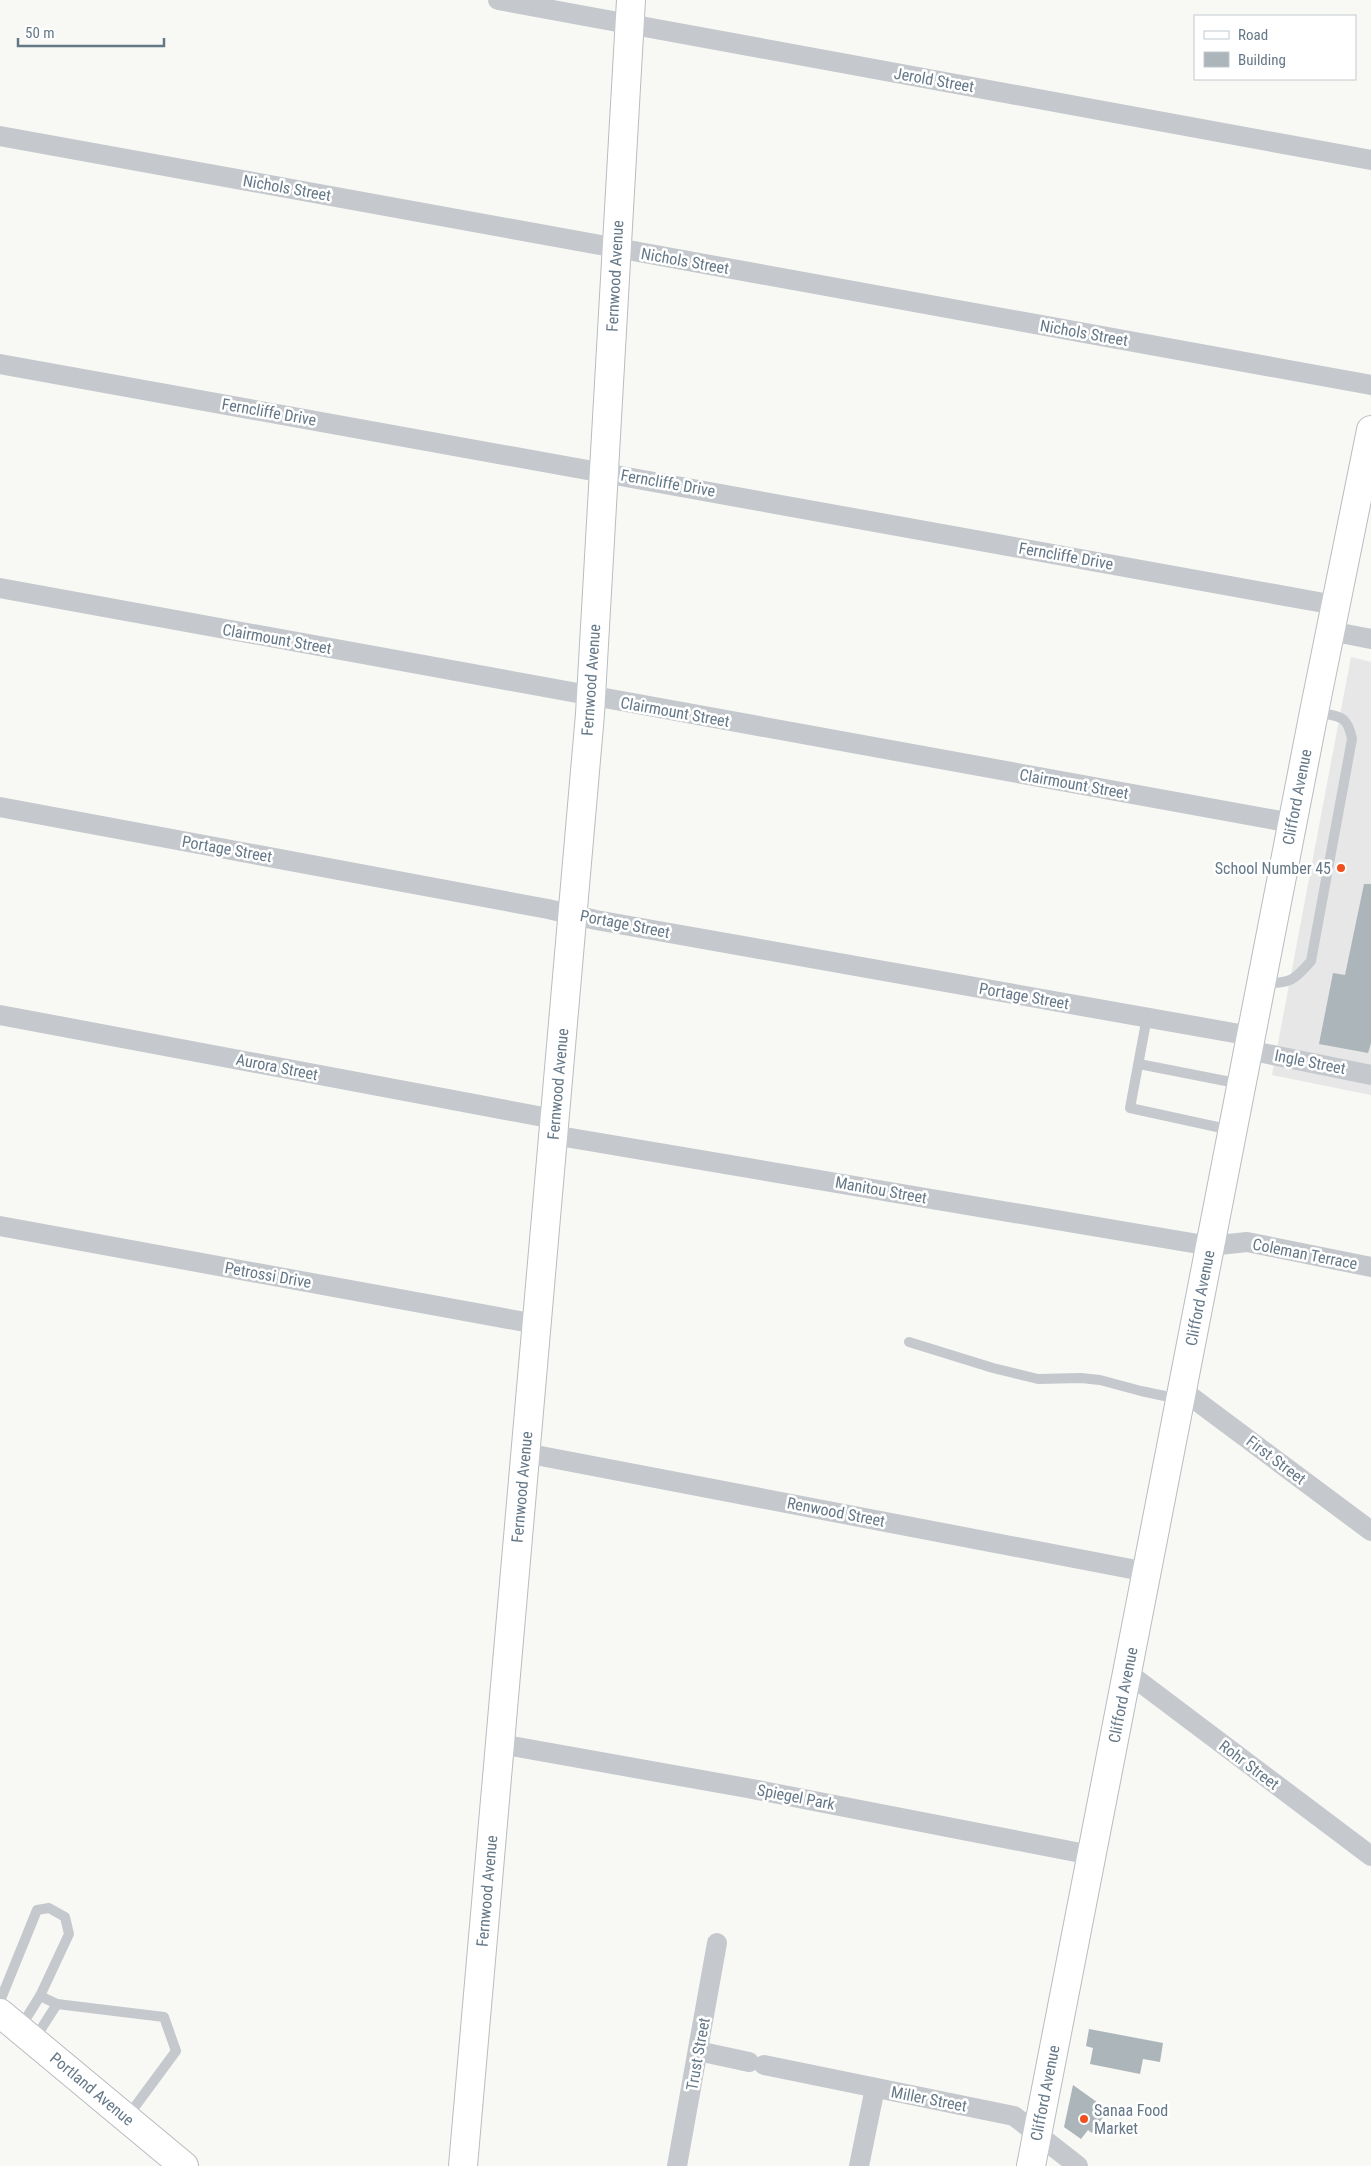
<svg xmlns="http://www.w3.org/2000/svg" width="1371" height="2166" font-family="'Roboto Condensed',sans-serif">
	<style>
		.built { fill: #e6e7e6 }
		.building { fill: #acb5ba }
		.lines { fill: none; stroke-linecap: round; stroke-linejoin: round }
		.secondary-casing { stroke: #b7bdc1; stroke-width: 30 }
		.primary-casing { stroke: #b8bcc0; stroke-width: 30 }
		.lane { stroke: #c5c9cd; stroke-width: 10 }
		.street { stroke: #c5c9cd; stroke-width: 20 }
		.secondary { stroke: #fff; stroke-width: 28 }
		.primary { stroke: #fff; stroke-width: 28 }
		.poi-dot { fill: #ef501d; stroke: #fff; stroke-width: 2 }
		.labels { text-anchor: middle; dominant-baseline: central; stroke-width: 5; stroke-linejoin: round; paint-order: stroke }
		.street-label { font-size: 16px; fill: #657888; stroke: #fff }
		.poi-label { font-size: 16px; fill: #657888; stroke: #fff; text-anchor: end }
	</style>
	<rect width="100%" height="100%" fill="#f8f8f5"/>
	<polygon class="built" points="1351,657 1371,662 1371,1095 1272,1075"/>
	<g class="building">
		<polygon points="1364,884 1371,884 1371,1043 1368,1053 1319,1044 1333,973 1345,975"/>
		<polygon points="1089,2029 1163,2043 1160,2062 1143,2059 1140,2074 1090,2064 1093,2048 1086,2046"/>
		<polygon points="1073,2085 1108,2110 1092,2133 1088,2130 1081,2139 1064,2127"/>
	</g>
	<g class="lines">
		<defs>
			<g id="secondary">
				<polyline points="463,2166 590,714 631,0"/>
				<polyline points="1031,2166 1314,712 1371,430"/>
			</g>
			<polyline id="primary" points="0,2013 184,2166"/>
		</defs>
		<use href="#secondary" class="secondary-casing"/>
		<use href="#primary" class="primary-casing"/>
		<g class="lane">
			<path d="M 1262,984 C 1291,982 1292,983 1311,961 L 1352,739 C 1347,713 1338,717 1315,712"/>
			<polyline points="1147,1017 1130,1108 1231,1130"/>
			<polyline points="1139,1064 1241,1084"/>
			<polyline points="909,1342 993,1368 1038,1379 1081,1378 1100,1380 1141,1391 1179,1399"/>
			<polyline points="0,2001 37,1910 49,1908 65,1917 69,1934 40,1996"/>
			<polyline points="20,2028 40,1996 57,2004"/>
			<polyline points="34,2040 57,2004 164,2017 176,2051 128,2116"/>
		</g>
		<g class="street">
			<polyline points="498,0 1371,160"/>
			<polyline points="0,136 1371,385"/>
			<polyline points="0,364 1335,605"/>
			<polyline points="0,588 1292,823"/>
			<polyline points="1330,631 1371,639"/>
			<polyline points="0,807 548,909 596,920 1251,1036"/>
			<polyline points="0,1015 554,1119"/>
			<polyline points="1248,1050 1371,1075"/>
			<polyline points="553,1135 1210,1246 1247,1242 1371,1267"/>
			<polyline points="0,1226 536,1324"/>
			<polyline points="1182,1390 1371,1531"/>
			<polyline points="525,1453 1147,1572"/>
			<polyline points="1128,1673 1371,1856"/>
			<polyline points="500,1744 747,1788 1091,1855"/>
			<polyline points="698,2051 749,2062"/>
			<polyline points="764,2065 1014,2116 1078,2166"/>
			<polyline points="677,2166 717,1943"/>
			<polyline points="859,2166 875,2088"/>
		</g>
		<use href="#secondary" class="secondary"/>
		<use href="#primary" class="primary"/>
	</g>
	<g class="poi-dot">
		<circle cx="1341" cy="868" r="5"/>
		<circle cx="1084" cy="2119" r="5"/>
	</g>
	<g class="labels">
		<g class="street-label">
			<text transform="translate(934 80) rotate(10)">Jerold Street</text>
			<text transform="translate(287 188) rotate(10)">Nichols Street</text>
			<text transform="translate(685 261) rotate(10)">Nichols Street</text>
			<text transform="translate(615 276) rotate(-87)">Fernwood Avenue</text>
			<text transform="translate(1084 333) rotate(10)">Nichols Street</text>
			<text transform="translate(269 412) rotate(10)">Ferncliffe Drive</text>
			<text transform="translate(668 483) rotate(10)">Ferncliffe Drive</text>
			<text transform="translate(1066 556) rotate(10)">Ferncliffe Drive</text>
			<text transform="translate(277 639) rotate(10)">Clairmount Street</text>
			<text transform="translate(591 680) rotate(-86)">Fernwood Avenue</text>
			<text transform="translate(675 712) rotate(10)">Clairmount Street</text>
			<text transform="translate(1074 784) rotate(10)">Clairmount Street</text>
			<text transform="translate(1297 797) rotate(-79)">Clifford Avenue</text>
			<text transform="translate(227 849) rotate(10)">Portage Street</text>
			<text transform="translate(625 924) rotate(11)">Portage Street</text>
			<text transform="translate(1024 996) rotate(10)">Portage Street</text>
			<text transform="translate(1310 1062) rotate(11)">Ingle Street</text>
			<text transform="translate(277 1067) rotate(11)">Aurora Street</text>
			<text transform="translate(558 1084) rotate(-85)">Fernwood Avenue</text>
			<text transform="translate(881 1190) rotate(10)">Manitou Street</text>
			<text transform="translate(1305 1254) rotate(11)">Coleman Terrace</text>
			<text transform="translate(268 1275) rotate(10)">Petrossi Drive</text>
			<text transform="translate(1200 1298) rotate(-79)">Clifford Avenue</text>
			<text transform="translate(1276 1460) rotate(37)">First Street</text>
			<text transform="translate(522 1487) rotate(-85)">Fernwood Avenue</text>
			<text transform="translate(836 1512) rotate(11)">Renwood Street</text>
			<text transform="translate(1123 1695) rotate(-79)">Clifford Avenue</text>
			<text transform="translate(1249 1765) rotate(37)">Rohr Street</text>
			<text transform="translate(796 1797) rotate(11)">Spiegel Park</text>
			<text transform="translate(487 1891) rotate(-85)">Fernwood Avenue</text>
			<text transform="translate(698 2054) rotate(-80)">Trust Street</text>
			<text transform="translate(92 2089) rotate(40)">Portland Avenue</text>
			<text transform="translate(1045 2093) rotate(-79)">Clifford Avenue</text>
			<text transform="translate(929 2099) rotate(11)">Miller Street</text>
		</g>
		<g class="poi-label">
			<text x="1331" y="868">School Number 45</text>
			<text x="1094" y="2110" text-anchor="start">Sanaa Food<tspan x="1094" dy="18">Market</tspan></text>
		</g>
	</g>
	<rect x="1194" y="15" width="162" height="65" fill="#ffffff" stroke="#c1c9cf"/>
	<rect x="1204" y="31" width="25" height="8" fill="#ffffff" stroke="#c1c9cf"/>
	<text x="1238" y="40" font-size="15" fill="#657888">Road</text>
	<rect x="1204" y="52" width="25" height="15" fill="#acb5ba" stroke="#c1c9cf"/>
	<text x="1238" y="65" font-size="15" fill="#657888">Building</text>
	<path d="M18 38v8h146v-8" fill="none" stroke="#657888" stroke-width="2.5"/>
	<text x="25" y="38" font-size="15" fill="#657888" stroke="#ffffff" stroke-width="4" paint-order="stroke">50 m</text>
</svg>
